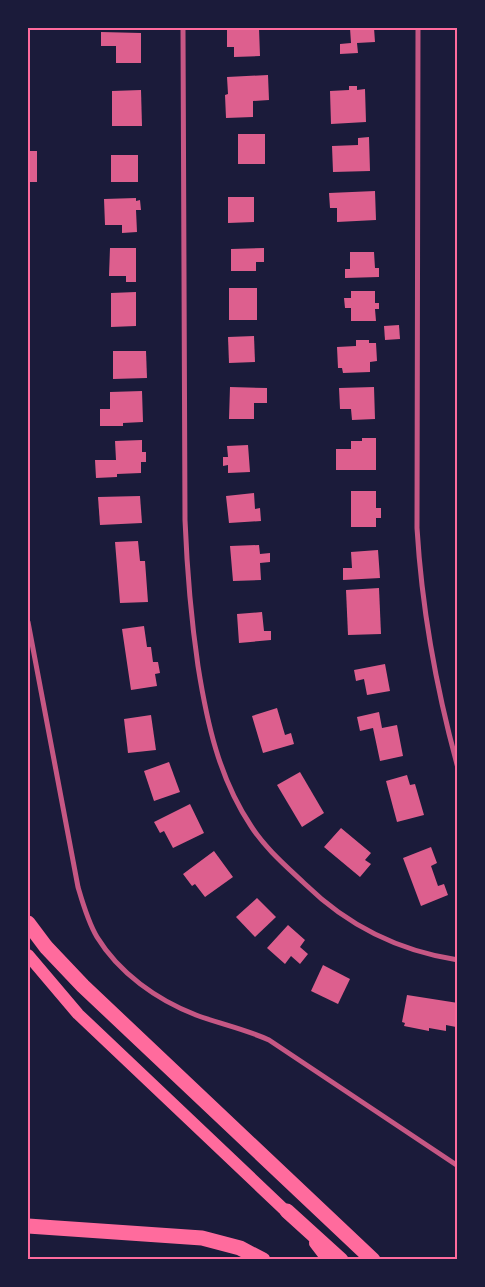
<svg xmlns="http://www.w3.org/2000/svg" width="485" height="1287" font-family="'DM Sans',sans-serif">
	<style>
		.building { fill: #dd5f8e }
		.lines { fill: none; stroke-linecap: round; stroke-linejoin: round }
		.minor { stroke: #c65784; stroke-width: 5 }
		.primary { stroke: #ff6b9d; stroke-width: 12 }
		.motorway { stroke: #ff6b9d; stroke-width: 15 }
		.neatline { fill: none; stroke: #ff6b9d; stroke-width: 2 }
	</style>
	<rect width="100%" height="100%" fill="#1b1b3a"/>
	<g class="building">
		<polygon points="227,28 259,28 260,56 234,57 234,47 227,47"/>
		<polygon points="350,28 374,28 375,42 357,43 358,53 340,54 340,44 351,43"/>
		<polygon points="101,32 141,33 141,63 116,63 116,46 101,46"/>
		<polygon points="268,75 269,100 253,101 253,117 226,118 225,95 228,94 227,77"/>
		<polygon points="349,86 357,86 357,90 365,89 366,122 331,124 330,91 349,90"/>
		<polygon points="141,90 142,126 112,126 112,91"/>
		<rect x="238" y="134" width="27" height="30"/>
		<polygon points="369,137 370,171 333,172 332,146 358,145 358,138"/>
		<rect x="28" y="151" width="9" height="31"/>
		<rect x="111" y="155" width="27" height="27"/>
		<polygon points="375,191 376,220 337,222 337,208 330,208 329,193"/>
		<polygon points="228,197 254,197 254,222 228,223"/>
		<polygon points="136,198 136,201 140,200 141,210 136,210 137,232 122,233 122,225 105,225 104,199"/>
		<polygon points="110,248 136,248 136,282 126,282 126,276 109,276"/>
		<polygon points="264,248 264,262 256,262 256,271 231,271 231,249"/>
		<polygon points="350,252 374,252 375,268 379,268 379,277 345,278 345,269 350,269"/>
		<rect x="229" y="288" width="28" height="32"/>
		<polygon points="351,291 375,291 375,303 379,303 379,309 375,309 376,321 351,321 351,308 345,308 344,298 351,298"/>
		<polygon points="136,292 136,326 111,327 111,293"/>
		<polygon points="399,325 400,339 385,340 384,326"/>
		<polygon points="254,336 255,362 229,363 228,337"/>
		<polygon points="356,340 369,340 369,343 376,343 377,361 370,362 370,372 343,373 342,368 338,368 337,347 356,346"/>
		<polygon points="113,351 146,351 147,378 113,379"/>
		<polygon points="230,387 267,388 267,403 254,403 254,419 229,419"/>
		<polygon points="374,387 375,419 352,420 351,409 340,409 339,388"/>
		<polygon points="142,391 143,422 123,423 123,426 100,426 100,409 110,409 110,392"/>
		<polygon points="362,438 376,438 376,470 336,470 336,449 351,449 351,441 362,441"/>
		<polygon points="142,440 142,452 146,452 146,462 141,462 141,473 117,474 117,477 96,478 95,460 116,460 115,441"/>
		<polygon points="248,445 250,472 228,473 228,465 223,466 223,457 228,457 227,446"/>
		<polygon points="351,491 376,491 376,508 381,508 381,518 376,518 376,527 351,527"/>
		<polygon points="254,493 255,509 260,508 261,521 229,523 226,496"/>
		<polygon points="140,496 142,523 100,525 98,497"/>
		<polygon points="138,541 140,561 145,561 148,602 120,603 115,542"/>
		<polygon points="259,545 260,554 270,553 270,562 260,563 261,580 233,581 230,546"/>
		<polygon points="378,550 380,578 343,580 343,568 352,568 351,552"/>
		<polygon points="379,588 381,634 348,635 346,590"/>
		<polygon points="262,612 264,631 271,631 271,640 239,643 237,614"/>
		<polygon points="144,626 147,647 151,647 153,662 158,662 160,673 155,674 157,686 131,690 122,629"/>
		<polygon points="385,664 390,691 367,695 364,679 356,681 354,670"/>
		<polygon points="277,708 285,735 291,733 294,744 263,753 252,716"/>
		<polygon points="379,712 382,728 397,725 403,756 380,761 373,728 360,731 357,717"/>
		<polygon points="151,715 156,750 128,753 124,719"/>
		<polygon points="169,762 180,792 154,801 144,771"/>
		<polygon points="300,772 324,813 302,827 277,785"/>
		<polygon points="407,775 410,785 415,784 424,815 397,822 386,781"/>
		<polygon points="190,804 204,833 173,848 164,831 160,833 154,822"/>
		<polygon points="341,828 371,853 365,860 371,864 360,877 324,847"/>
		<polygon points="431,847 437,863 431,866 438,886 444,884 448,895 421,906 403,858"/>
		<polygon points="214,851 233,877 205,897 195,884 192,886 183,874"/>
		<polygon points="257,898 276,917 255,937 236,917"/>
		<polygon points="288,925 305,940 300,947 308,954 300,964 291,956 285,964 267,948"/>
		<polygon points="323,965 350,979 338,1004 311,991"/>
		<polygon points="407,995 458,1003 456,1027 446,1025 446,1031 429,1028 429,1031 404,1026 405,1023 402,1022"/>
	</g>
	<g class="lines">
		<g class="minor">
			<path d="M 183,28 L 185,520 C 187,569 191,618 198,666 C 207,723 219,778 251,826 C 265,848 286,866 305,884 C 347,925 399,951 458,960"/>
			<path d="M 418,28 L 417,528 C 422,611 436,688 458,768"/>
			<path d="M 28,622 L 78,887 C 83,904 88,922 97,937 C 119,973 157,1000 196,1015 C 220,1024 245,1029 269,1040 L 458,1166"/>
		</g>
		<g class="primary">
			<polyline points="28,955 78,1014 292,1217"/>
			<polyline points="315,1243 328,1260"/>
		</g>
		<g class="motorway">
			<polyline points="28,923 46,947 83,986 373,1260"/>
			<polyline points="287,1211 341,1260"/>
			<polyline points="28,1226 202,1238 240,1248 263,1260"/>
		</g>
	</g>
	<rect width="485" height="1287" fill="none" stroke="#1b1b3a" stroke-width="58"/>
	<rect x="29" y="29" width="427" height="1229" class="neatline"/>
</svg>
